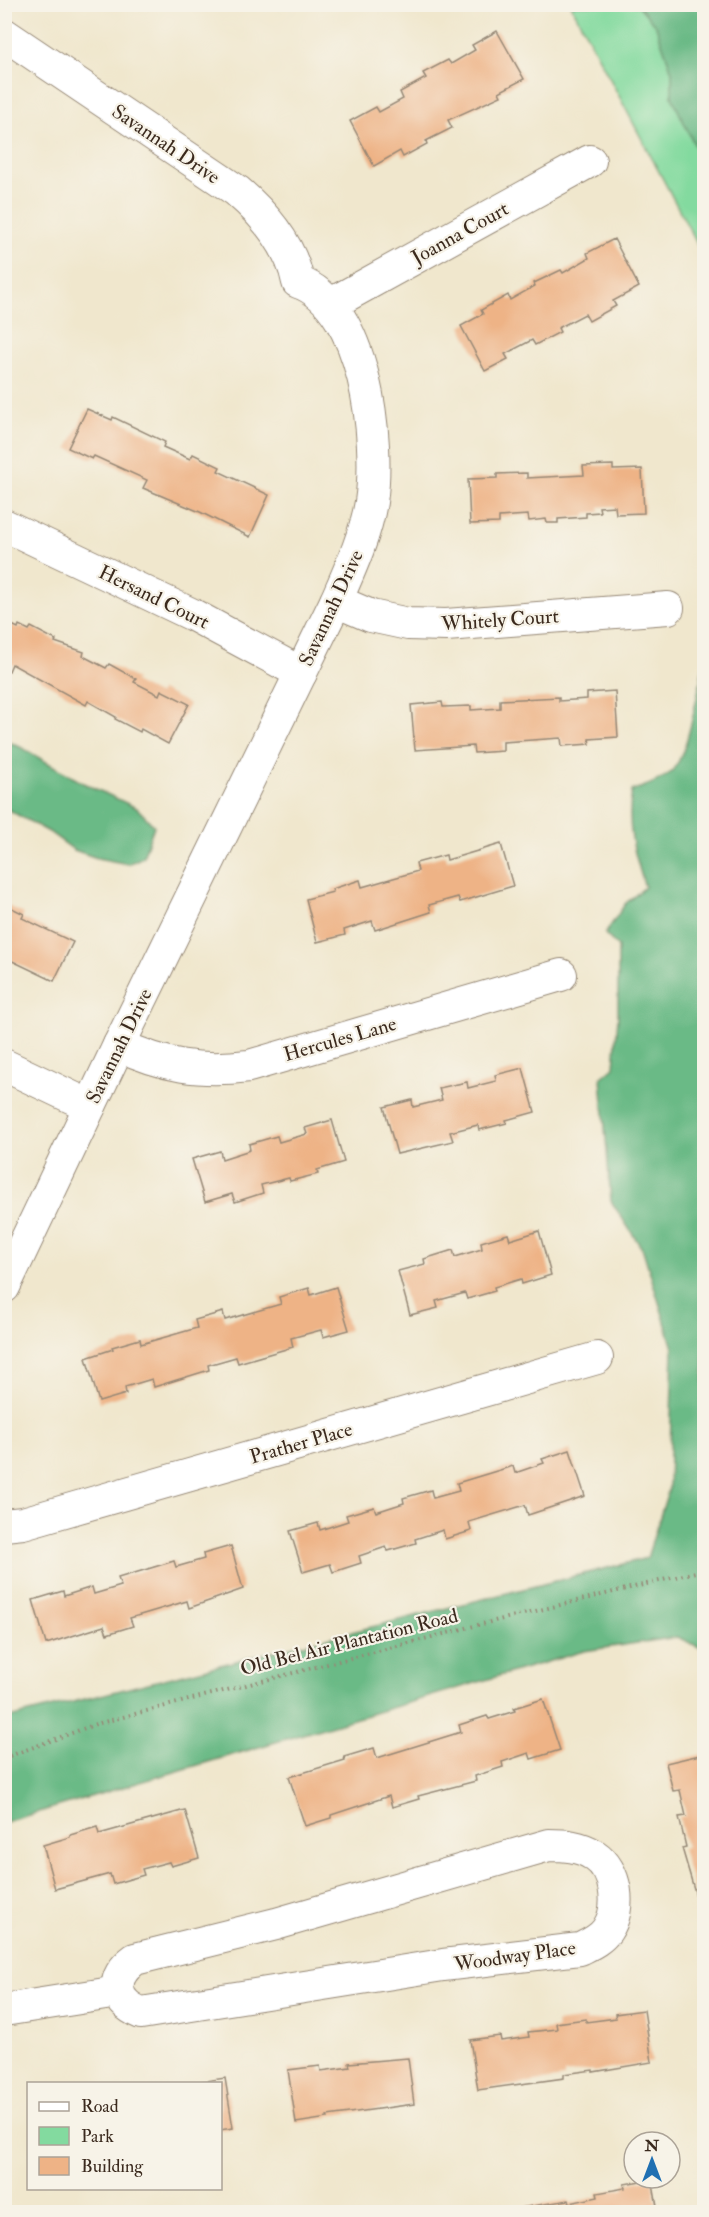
<svg xmlns="http://www.w3.org/2000/svg" width="709" height="2217" font-family="'IM FELL Double Pica',serif">
	<style>
		.green { fill: #83da9f; stroke: #5f825e; stroke-width: 1.5 }
		.forest { fill: #6aba86; stroke: #527252; stroke-width: 1.5 }
		.building { fill: #eeb386 }
		.lines { fill: none; stroke-linecap: round; stroke-linejoin: round }
		.street-casing { stroke: #968876; stroke-width: 34 }
		.path { stroke: #968876; stroke-width: 4; stroke-dasharray: 1.5 4.5; stroke-linecap: butt }
		.street { stroke: #fff; stroke-width: 32 }
		.labels { text-anchor: middle; dominant-baseline: central; stroke-width: 4.5; stroke-linejoin: round; paint-order: stroke }
		.street-label { font-size: 20px; fill: #3b2a1e; stroke: #f7f3e8 }
	</style>
	<rect width="100%" height="100%" fill="#f7f3e8"/>
	<filter id="ink" filterUnits="userSpaceOnUse"><feTurbulence type="fractalNoise" baseFrequency=".0167" numOctaves="2"/><feDisplacementMap in="SourceGraphic" scale="12" xChannelSelector="R" yChannelSelector="G"/><feConvolveMatrix kernelMatrix="1 2 1 2 8 2 1 2 1" color-interpolation-filters="sRGB"/></filter>
	<filter id="wash" filterUnits="userSpaceOnUse"><feTurbulence type="fractalNoise" baseFrequency=".008" numOctaves="4" result="noise"/><feDisplacementMap in="SourceGraphic" scale="24" xChannelSelector="R" yChannelSelector="G"/><feGaussianBlur stdDeviation="1.35" result="paint"/><feColorMatrix in="noise" values="0 0 0 0 0 0 0 0 0 0 0 0 0 0 0 0 0 1.4 0 .05"/><feComposite in="paint" operator="in"/></filter>
	<g filter="url(#wash)">
		<rect width="100%" height="100%" fill="#f0e7cd"/>
		<polygon class="green" points="571,5 704,5 704,257"/>
		<g class="forest">
			<polygon points="638,5 704,5 704,159 695,146 672,97 672,72 656,26"/>
			<path d="M 704,664 L 704,1649 L 677,1637 L 584,1651 L 5,1822 L 5,1719 L 647,1558 L 669,1488 L 673,1348 L 643,1250 L 611,1201 L 601,1078 L 614,1067 L 618,1017 L 618,947 L 605,934 L 625,904 L 645,887 C 634,853 626,826 632,791 C 645,786 659,782 670,773 C 688,759 698,688 704,664 Z"/>
			<polygon points="5,742 15,744 83,783 137,808 154,826 143,857 128,864 97,858 74,850 49,832 5,808"/>
		</g>
		<g id="blocks">
			<g class="building">
				<polygon points="497,31 524,79 499,92 501,96 448,120 452,128 426,141 427,144 403,157 400,151 374,166 350,121 376,107 379,112 403,99 400,92 426,78 423,73 448,60 451,64 475,50 472,45"/>
				<polygon points="614,239 639,287 613,301 616,306 589,321 585,314 558,328 560,332 535,345 532,340 505,354 508,359 485,371 461,326 483,314 481,310 508,295 510,300 535,286 534,283 561,270 563,273 589,258 587,253"/>
				<polygon points="87,409 112,420 113,417 165,442 163,447 190,459 193,454 220,467 218,471 269,495 250,537 200,512 143,488 147,480 94,456 92,459 68,448"/>
				<polygon points="613,465 613,470 642,469 644,513 616,514 615,506 599,507 600,512 586,513 586,517 558,519 558,523 547,523 546,519 529,521 528,515 499,517 499,523 470,524 468,479 497,478 497,474 527,473 527,478 584,475 583,466"/>
				<polygon points="4,621 18,628 19,625 29,630 31,627 56,640 55,642 84,652 83,656 106,668 109,664 136,679 134,682 159,695 161,690 189,704 168,744 141,729 140,732 115,719 116,717 88,701 86,705 12,664 9,671 4,669"/>
				<polygon points="615,691 618,737 589,739 590,744 562,746 561,738 503,742 503,751 474,753 473,746 415,750 411,705 442,702 443,707 471,706 471,710 500,708 500,700 559,697 559,701 587,699 587,693"/>
				<polygon points="501,844 513,886 460,902 458,897 429,905 431,912 375,930 372,921 344,930 345,935 317,942 306,899 333,892 332,889 360,880 362,887 418,871 416,863 446,855 447,860"/>
				<polygon points="4,904 24,914 22,918 73,942 54,981 4,957"/>
				<polygon points="523,1068 535,1112 506,1120 507,1123 479,1130 478,1125 450,1132 453,1141 397,1154 384,1107 412,1100 413,1107 442,1100 439,1088 467,1082 468,1088 496,1081 495,1075"/>
				<polygon points="332,1120 344,1162 317,1170 318,1174 290,1181 289,1178 261,1185 263,1193 235,1202 232,1194 205,1202 192,1159 220,1151 222,1159 250,1150 249,1144 277,1136 279,1142 307,1134 305,1128"/>
				<polygon points="539,1231 551,1275 522,1284 521,1279 494,1287 495,1291 467,1299 465,1293 436,1301 438,1308 410,1315 398,1271 425,1264 424,1259 453,1250 455,1257 482,1249 481,1242 508,1234 510,1240"/>
				<polygon points="336,1287 349,1330 323,1337 321,1330 291,1338 293,1347 238,1363 236,1357 208,1365 209,1370 154,1387 152,1379 125,1387 126,1394 99,1402 86,1358 113,1349 112,1347 140,1339 141,1344 197,1328 195,1320 223,1312 225,1320 281,1304 279,1297 309,1288 311,1295"/>
				<polygon points="570,1450 585,1496 528,1515 525,1505 469,1522 471,1531 445,1539 443,1530 415,1539 416,1543 388,1551 386,1547 359,1556 361,1563 333,1572 330,1564 303,1572 290,1531 318,1523 320,1530 348,1521 346,1515 374,1507 376,1512 404,1503 403,1498 431,1490 433,1498 459,1491 457,1483 513,1466 515,1473 544,1463 542,1459"/>
				<polygon points="231,1546 243,1589 189,1608 187,1601 130,1618 133,1626 107,1634 104,1626 46,1644 33,1600 63,1591 64,1596 92,1587 94,1594 121,1586 118,1578 174,1561 176,1567 204,1559 203,1554"/>
				<polygon points="543,1699 560,1750 531,1759 529,1753 502,1762 503,1767 475,1776 476,1781 418,1796 419,1799 392,1807 389,1796 331,1815 331,1818 305,1826 289,1777 345,1760 344,1757 374,1748 377,1758 461,1732 459,1725 487,1716 489,1719 515,1711 514,1708"/>
				<polygon points="704,1754 704,1904 699,1906 682,1848 686,1847 679,1817 686,1816 680,1790 673,1791 666,1763"/>
				<polygon points="185,1810 199,1858 171,1866 169,1862 142,1869 144,1875 113,1884 110,1874 55,1889 43,1845 70,1837 70,1835 97,1827 99,1834"/>
				<polygon points="644,2010 652,2062 593,2072 593,2070 564,2074 564,2078 478,2090 470,2040 500,2036 501,2041 529,2037 528,2032 557,2029 556,2023 586,2019 586,2022 616,2018 615,2014"/>
				<polygon points="408,2058 414,2104 327,2116 328,2118 296,2123 288,2070 320,2066 321,2071 350,2067 349,2063"/>
				<polygon points="225,2078 233,2128 220,2130 220,2084 199,2082"/>
				<polygon points="652,2179 658,2212 495,2212 569,2200 570,2203 598,2197 597,2193 625,2188 624,2184"/>
				<polygon points="488,2207 489,2212 460,2212 460,2211"/>
			</g>
		</g>
	</g>
	<g filter="url(#ink)">
		<use href="#blocks" fill-opacity="0" stroke="#968876" stroke-width="1.5"/>
		<g class="lines">
			<defs>
				<g id="street">
					<path d="M 4,34 L 237,191 C 265,215 291,245 298,282 C 366,305 380,442 371,502 C 365,537 350,569 336,601 L 119,1045 L 4,1287"/>
					<polyline points="331,304 590,161"/>
					<polyline points="4,525 193,615 301,673"/>
					<polyline points="336,601 371,616 408,624 446,625 668,608"/>
					<path d="M 119,1045 C 164,1066 199,1072 249,1066 L 561,975"/>
					<polyline points="4,1065 90,1106"/>
					<polyline points="4,1525 23,1523 597,1358"/>
					<path d="M 549,1845 C 565,1845 580,1846 594,1855 C 617,1870 622,1908 607,1930 C 600,1940 590,1944 580,1949 L 443,1965 L 141,2013 C 112,2001 110,1977 135,1959 L 276,1924 Z"/>
					<polyline points="4,2010 118,1992"/>
				</g>
			</defs>
			<use href="#street" class="street-casing"/>
			<polyline class="path" points="4,1758 96,1724 478,1625 704,1570"/>
			<use href="#street" class="street"/>
		</g>
	</g>
	<g class="labels">
		<g class="street-label">
			<text transform="translate(166 144) rotate(34)">Savannah Drive</text>
			<text transform="translate(460 233) rotate(-29)">Joanna Court</text>
			<text transform="translate(154 597) rotate(26)">Hersand Court</text>
			<text transform="translate(331 608) rotate(-65)">Savannah Drive</text>
			<text transform="translate(500 620) rotate(-4)">Whitely Court</text>
			<text transform="translate(340 1039) rotate(-16)">Hercules Lane</text>
			<text transform="translate(119 1046) rotate(-64)">Savannah Drive</text>
			<text transform="translate(301 1443) rotate(-16)">Prather Place</text>
			<text transform="translate(349 1642) rotate(-14)">Old Bel Air Plantation Road</text>
			<text transform="translate(515 1956) rotate(-8)">Woodway Place</text>
		</g>
	</g>
	<rect width="709" height="2217" fill="none" stroke="#f7f3e8" stroke-width="24"/>
	<rect x="27" y="2082" width="195" height="108" fill="#f7f3e8" stroke="#aca397" stroke-width="1.5"/>
	<rect x="39" y="2102" width="30" height="9" fill="#ffffff" stroke="#aca397" stroke-width="1.5"/>
	<text x="81" y="2112" font-size="18" fill="#3b2a1e">Road</text>
	<rect x="39" y="2127" width="30" height="18" fill="#83da9f" stroke="#aca397" stroke-width="1.5"/>
	<text x="81" y="2142" font-size="18" fill="#3b2a1e">Park</text>
	<rect x="39" y="2157" width="30" height="18" fill="#eeb386" stroke="#aca397" stroke-width="1.5"/>
	<text x="81" y="2172" font-size="18" fill="#3b2a1e">Building</text>
	<g transform="translate(652 2160)"><circle r="28" fill="#f7f3e8" stroke="#aca397" stroke-width="1.5"/>
	<path d="M0-4.5L10 22L0 15L-10 22Z" fill="#1f6fb2"/>
	<text y="-9" font-size="16" font-weight="bold" text-anchor="middle" fill="#3b2a1e">N</text>
	</g>
</svg>
